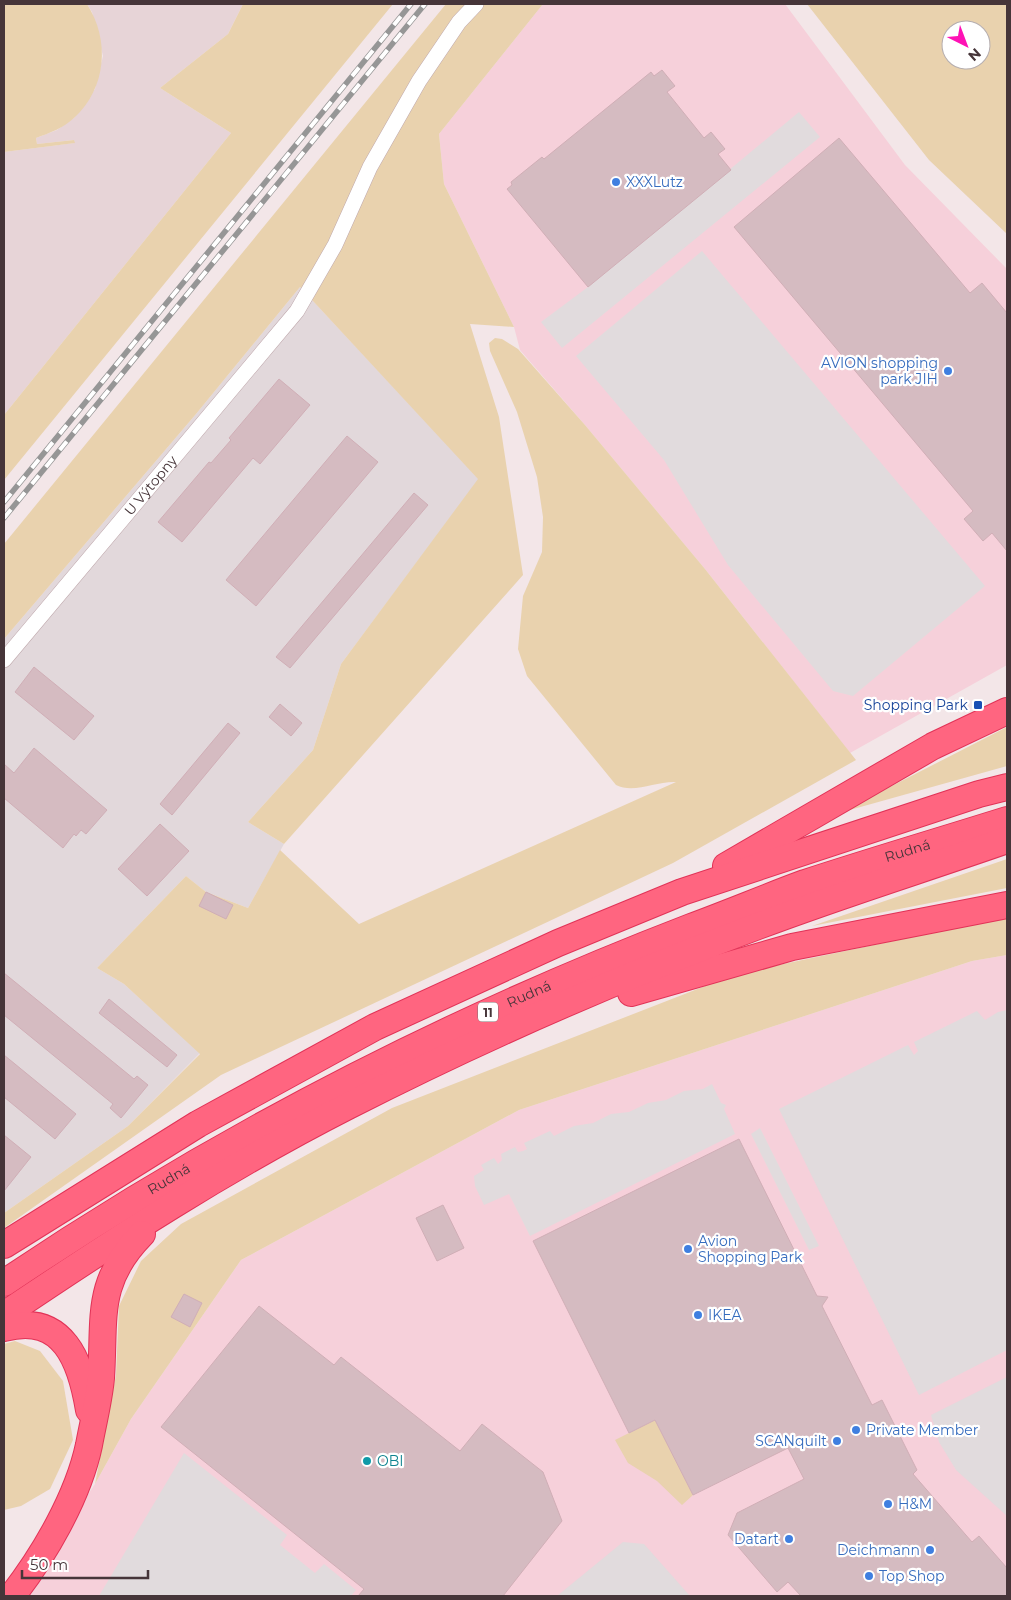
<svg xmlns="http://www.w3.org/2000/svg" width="1011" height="1600" font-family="Montserrat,sans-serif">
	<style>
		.residential { fill: #e7d4d7 }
		.commercial { fill: #f6d0da }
		.industrial { fill: #e2d8db }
		.green { fill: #e9d2ae; fill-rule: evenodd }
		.parking { fill: #e1dbdd }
		.building { fill: #d5bbc1; stroke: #d0aeb6 }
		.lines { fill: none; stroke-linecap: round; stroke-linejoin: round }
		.street-casing { stroke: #bfa8ac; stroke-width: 16 }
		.highway-casing { stroke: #e13357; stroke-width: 28 }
		.street { stroke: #fff; stroke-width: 15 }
		.highway { stroke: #ff6580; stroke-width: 26 }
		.rail-casing { stroke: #969696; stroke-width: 5.5 }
		.rail { stroke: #fff; stroke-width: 4; stroke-dasharray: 11; stroke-linecap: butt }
		.shop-dot { fill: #3f7fe0; stroke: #fff; stroke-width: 2 }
		.transit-dot { fill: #1a4fb4; stroke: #fff; stroke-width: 2 }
		.culture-dot { fill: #0f9aa8; stroke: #fff; stroke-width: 2 }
		.labels { text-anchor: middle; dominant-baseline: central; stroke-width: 4.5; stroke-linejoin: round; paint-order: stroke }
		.shield { fill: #fff; stroke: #7e7274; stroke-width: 1 }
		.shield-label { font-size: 12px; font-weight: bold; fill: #463539 }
		.shop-label { font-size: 14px; fill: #366cbe; stroke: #fff; text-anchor: start }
		.street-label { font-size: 14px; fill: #463539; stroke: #fff }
		.transit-label { font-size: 14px; fill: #164399; stroke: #fff; text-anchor: end }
		.culture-label { font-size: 14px; fill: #0d838f; stroke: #fff; text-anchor: start }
	</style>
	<rect width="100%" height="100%" fill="#f3e6e8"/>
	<polygon class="residential" points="87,4 243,4 228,34 160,88 231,133 4,415 4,152 74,143 74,140 37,144 36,138 57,130 74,118 95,89 103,56 92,12"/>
	<g class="commercial">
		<polygon points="543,4 785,4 905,165 1007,269 1007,665 850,753 705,569 585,425 520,350 514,327 444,184 439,134"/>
		<polygon points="1007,955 1007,1596 20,1596 95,1484 131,1419 241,1260 519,1110 972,961"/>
	</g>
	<polygon class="industrial" points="300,287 479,479 341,664 313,750 248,822 284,844 248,908 206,892 186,876 97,968 124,984 200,1053 128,1126 4,1213 4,639 196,414"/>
	<g class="green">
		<path d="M 4,4 L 87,4 C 110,40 107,88 74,118 C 63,128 50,133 36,138 L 37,144 L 74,140 L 75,143 L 4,152 Z"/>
		<polygon points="243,4 393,4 4,480 4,415 231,133 160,88 228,34"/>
		<polygon points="446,4 543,4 439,134 444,184 514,327 470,324 499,417 523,575 284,844 248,822 313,750 341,664 478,479 300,287 196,414 4,639 4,544"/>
		<path d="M 807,4 L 1007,4 L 1007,234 L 929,160 ZM 951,30 L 981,30 L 981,60 L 951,60 Z"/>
		<path d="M 495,338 L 502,339 L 518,349 L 585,425 L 705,569 L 856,760 L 673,863 L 221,1075 L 4,1228 L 4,1213 L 128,1126 L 200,1054 L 124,984 L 97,968 L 186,876 L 206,892 L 248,908 L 280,850 L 359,924 L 676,782 C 656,781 634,794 616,785 L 527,676 L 518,649 L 523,596 L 542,552 L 543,517 L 537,477 L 517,412 L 490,351 L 489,343 Z"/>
		<polygon points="1007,727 1007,766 839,813"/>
		<polygon points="1007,859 1007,888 812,926"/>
		<polygon points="1007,917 1007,955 972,961 519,1110 241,1260 131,1419 95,1484 116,1375 119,1306 141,1261 181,1224 392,1108 736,974"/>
		<polygon points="15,1341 40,1351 63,1381 73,1440 50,1489 21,1506 4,1510 4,1344"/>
		<polygon points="655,1420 693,1495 682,1505 657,1481 628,1463 615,1440"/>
	</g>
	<g class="parking">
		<polygon points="799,112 820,137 562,348 541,322 588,287"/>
		<polygon points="702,251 985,586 853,696 833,691 728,565 664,460 576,356"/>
		<polygon points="1007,1010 1007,1350 919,1395 779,1109 908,1045 914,1055 918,1051 914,1042 977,1011 985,1020 998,1012"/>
		<polygon points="712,1084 721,1103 726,1105 724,1109 735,1134 530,1236 509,1194 484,1205 475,1186 474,1176 484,1170 481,1165 494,1158 498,1164 502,1160 501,1154 515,1147 518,1152 523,1151 527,1149 524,1143 550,1131 554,1136 574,1126 593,1123 611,1114 629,1112 648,1103 666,1100 684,1091 703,1089"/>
		<polygon points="760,1128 819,1246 809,1250 751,1134"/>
		<polygon points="1007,1377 1007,1516 956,1470 939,1442 931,1415"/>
		<polygon points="184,1453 287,1535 280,1545 315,1573 324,1564 356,1590 351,1596 99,1596"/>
		<polygon points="623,1542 644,1544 690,1596 557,1596"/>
	</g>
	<g class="building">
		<polygon points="662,70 675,86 667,92 704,138 711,132 725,149 718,154 731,170 588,287 507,189 512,185 511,182 542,157 544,159 651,72 654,76"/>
		<polygon points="839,138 970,293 982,283 1007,313 1007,551 992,533 983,541 964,519 973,511 734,227"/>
		<polygon points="279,379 310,405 260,464 253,458 182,542 158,522 209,462 211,463 231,440 229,438"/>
		<polygon points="347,436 378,462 256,606 226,580"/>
		<polygon points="414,493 428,505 290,668 276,657"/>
		<polygon points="34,667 94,716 74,740 15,692"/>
		<polygon points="280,704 302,723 291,736 269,717"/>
		<polygon points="228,723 240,733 172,815 160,804"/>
		<polygon points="34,748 107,810 86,834 81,830 76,836 74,834 63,848 4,798 4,764 14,773"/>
		<polygon points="160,824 189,851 147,896 118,869"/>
		<polygon points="206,892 233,905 226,919 199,906"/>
		<polygon points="4,973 134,1079 137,1076 148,1085 121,1118 110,1108 113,1104 4,1015"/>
		<polygon points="109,999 177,1055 167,1067 99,1013"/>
		<polygon points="4,1055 76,1114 55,1139 4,1097"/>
		<polygon points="4,1135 31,1157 4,1191"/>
		<polygon points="739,1139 817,1296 828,1297 822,1306 872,1405 882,1400 917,1470 913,1474 972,1542 979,1536 1007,1568 1007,1596 801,1596 788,1582 777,1592 728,1535 737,1513 804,1479 788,1448 693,1495 655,1420 629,1433 533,1241"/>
		<polygon points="443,1205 464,1248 437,1261 416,1218"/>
		<polygon points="184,1294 202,1303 190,1327 171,1317"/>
		<polygon points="259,1306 334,1365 341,1357 460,1451 482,1424 543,1472 562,1521 503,1596 358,1596 364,1589 161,1427"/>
	</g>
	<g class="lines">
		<defs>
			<g id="street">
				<path id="s1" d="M 4,660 L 297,311 L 335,245 L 370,167 L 419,81 L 459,22 L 476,4"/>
			</g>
			<g id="highway">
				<polyline points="726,866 933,746 1007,711"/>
				<polyline points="631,993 792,947 1007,905"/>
				<polyline points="4,1245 198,1124 375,1027 558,943 682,892 979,794 1007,787"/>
				<path id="s2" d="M 4,1283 C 219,1138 449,1020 691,927 C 729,913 767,897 805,883 C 872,861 940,841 1007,820"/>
				<path d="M 4,1315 C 115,1240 228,1167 348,1106 C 481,1038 619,978 758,926 C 840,895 924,869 1007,840"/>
				<path d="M 4,1328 C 64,1312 81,1362 89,1410"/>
				<path d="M 12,1596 C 44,1555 78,1497 89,1445 C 93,1423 99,1400 101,1378 C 105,1317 95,1282 142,1234"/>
			</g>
		</defs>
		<use href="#street" class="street-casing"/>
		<use href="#highway" class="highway-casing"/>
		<use href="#street" class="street"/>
		<use href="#highway" class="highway"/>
		<defs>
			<g id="rail">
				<polyline points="4,502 411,4"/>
				<polyline points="4,518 425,4"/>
			</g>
		</defs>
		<use href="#rail" class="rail-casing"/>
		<use href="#rail" class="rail"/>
	</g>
	<g class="shop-dot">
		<circle cx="616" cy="182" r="5"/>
		<circle cx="948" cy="371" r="5"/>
		<circle cx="688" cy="1249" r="5"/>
		<circle cx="698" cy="1315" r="5"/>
		<circle cx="856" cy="1430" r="5"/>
		<circle cx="837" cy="1441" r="5"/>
		<circle cx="888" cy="1504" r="5"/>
		<circle cx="789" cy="1539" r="5"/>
		<circle cx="930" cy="1550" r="5"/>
		<circle cx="869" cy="1576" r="5"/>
	</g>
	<rect class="transit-dot" x="973" y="700" width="10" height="10" rx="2.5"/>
	<circle class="culture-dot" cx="367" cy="1461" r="5"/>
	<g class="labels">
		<rect class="shield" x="478" y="1002.5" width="20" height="19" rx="4"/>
		<g class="shield-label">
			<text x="488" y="1012">11</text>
		</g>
		<g class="shop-label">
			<text x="626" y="182">XXXLutz</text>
			<text x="938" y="363" text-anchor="end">AVION shopping<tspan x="938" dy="16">park JIH</tspan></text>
			<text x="698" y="1241">Avion<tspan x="698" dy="16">Shopping Park</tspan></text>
			<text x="708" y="1315">IKEA</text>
			<text x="866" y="1430">Private Member</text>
			<text x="827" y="1441" text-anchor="end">SCANquilt</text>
			<text x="898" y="1504">H&amp;M</text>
			<text x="779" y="1539" text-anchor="end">Datart</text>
			<text x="920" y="1550" text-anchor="end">Deichmann</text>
			<text x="879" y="1576">Top Shop</text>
		</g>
		<g class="street-label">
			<text stroke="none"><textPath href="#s1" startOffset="228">U Výtopny</textPath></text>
			<text stroke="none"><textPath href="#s2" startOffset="1005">Rudná</textPath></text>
			<text stroke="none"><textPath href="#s2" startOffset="600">Rudná</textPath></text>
			<text stroke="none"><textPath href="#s2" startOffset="195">Rudná</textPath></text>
		</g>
		<g class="transit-label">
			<text x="968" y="705">Shopping Park</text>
		</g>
		<g class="culture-label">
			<text x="377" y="1461">OBI</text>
		</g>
	</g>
	<rect width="1011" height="1600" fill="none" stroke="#463539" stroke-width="10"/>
	<g transform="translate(966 45) rotate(138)"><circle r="24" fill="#ffffff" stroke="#b5aeb0"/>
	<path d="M0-4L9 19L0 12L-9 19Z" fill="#fe12b5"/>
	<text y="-8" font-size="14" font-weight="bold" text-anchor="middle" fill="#463539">N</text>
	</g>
	<path d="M22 1570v8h126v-8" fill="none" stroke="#463539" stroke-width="2.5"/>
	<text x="30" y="1570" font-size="15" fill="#463539" stroke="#ffffff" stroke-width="4" paint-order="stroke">50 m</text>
</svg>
